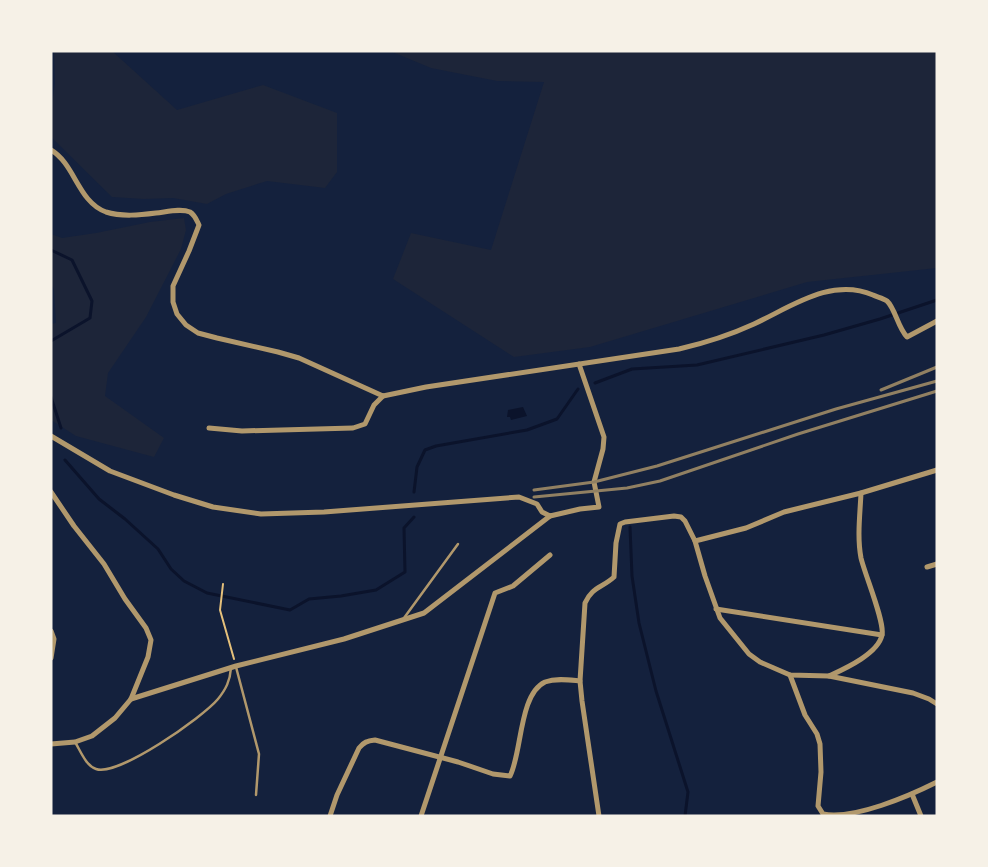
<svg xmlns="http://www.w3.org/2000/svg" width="988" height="867" font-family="'Times New Roman',serif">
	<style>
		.green { fill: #1d2539 }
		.water { fill: #0b132b }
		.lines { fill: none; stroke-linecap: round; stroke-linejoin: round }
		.stream { stroke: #0b132b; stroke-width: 3 }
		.path { stroke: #e5c07b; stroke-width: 2 }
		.service { stroke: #b1986c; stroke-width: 2.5 }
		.minor { stroke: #b1986c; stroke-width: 5 }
		.rail { stroke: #918062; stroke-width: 3 }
	</style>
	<rect width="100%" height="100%" fill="#14213d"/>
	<g class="green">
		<polygon points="54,51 112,51 177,110 263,85 337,113 337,172 325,188 267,181 226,194 207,204 173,198 144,199 112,197 51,137 51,108 55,84"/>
		<polygon points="390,51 937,51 937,268 807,282 590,347 514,357 393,279 411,233 491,250 544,82 497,81 431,68"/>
		<polygon points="184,218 186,230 181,249 146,317 108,373 105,396 164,438 154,457 76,436 51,420 51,324 56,323 54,290 51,283 51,234 62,238 96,233 150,222"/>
	</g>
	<polygon class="water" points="523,407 527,416 511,420 510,417 507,417 508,410"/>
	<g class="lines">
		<g class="stream">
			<polyline points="51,250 72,260 92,301 90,318 51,341"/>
			<polyline points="595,383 632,369 697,365 824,335 880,319 937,300"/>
			<polyline points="51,397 61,428"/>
			<polyline points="65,460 99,499 125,519 158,549 171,569 184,581 207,593 290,610 309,599 341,596 376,590 405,572 404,528 414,517"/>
			<polyline points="414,492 417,467 425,450 436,446 527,430 557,419 578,389"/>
			<polyline points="630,527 632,576 639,623 656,691 688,792 685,816"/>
		</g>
		<polyline class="path" points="223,584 220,610 234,659"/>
		<g class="service">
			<polyline points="404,618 458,544"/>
			<polyline points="236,667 259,754 256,795"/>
			<path d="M 75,742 C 80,750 86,766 96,769 C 118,777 203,717 218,699 C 226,689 230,681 231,668"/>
		</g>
		<g class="minor">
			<path d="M 51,150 C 75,164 78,202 106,212 C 122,217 140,215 156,213 C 166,212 181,208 190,212 C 195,215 197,221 199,225 L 189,251 L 173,286 L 173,302 L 177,314 L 186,325 L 198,333 L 217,338 L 278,352 L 299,358 L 383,396 L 426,387 L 679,349 C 705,343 730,335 754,324 C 791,307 831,277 873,295 C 877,297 883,298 887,301 C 895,308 898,328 907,337 L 937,321"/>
			<polyline points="209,428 242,431 353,428 365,424 374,405 383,396"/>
			<polyline points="51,436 110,471 174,495 213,507 261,514 324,512 519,497 537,504 542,512 550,516 580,509 599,507 594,482 603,449 604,437 579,364"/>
			<polyline points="51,492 74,526 104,564 125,599 146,628 151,640 148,657 131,699 115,718 92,736 75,742 51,744"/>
			<polyline points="695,541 746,528 784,512 861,493 937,470"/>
			<polyline points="927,567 937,564"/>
			<polyline points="716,609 882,635"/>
			<polyline points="51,631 54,639 51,658"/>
			<path d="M 790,675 L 805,715 L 817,734 L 820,744 L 821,772 L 818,806 L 823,814 C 854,820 909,796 937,782"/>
			<path d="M 829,676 C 844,669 878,654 882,635 C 885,622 865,575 861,558 C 857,537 860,515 861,493"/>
			<polyline points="131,699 236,666 344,639 424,613 550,516"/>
			<polyline points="912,794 921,816"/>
			<path d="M 330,816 L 337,795 L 359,748 C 364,742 367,741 375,740 L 458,762 L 493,774 L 510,776 C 522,753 519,694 545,682 C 556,678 569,680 580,681"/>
			<polyline points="421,816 495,593 513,586 550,555"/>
			<path d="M 599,816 L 582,701 L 580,681 L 585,603 C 592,587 602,588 614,577 L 616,543 L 620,524 L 625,522 L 674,516 L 681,517 L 685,521 L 695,541 L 705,576 L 720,618 L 749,654 L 760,662 L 790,675 L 829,676 L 913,693 L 929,699 L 937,704"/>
		</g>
		<g class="rail">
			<polyline points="881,390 937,367"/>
			<polyline points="534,490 594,482 657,466 836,409 937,381"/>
			<polyline points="534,497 627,488 660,481 798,434 937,391"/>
		</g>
	</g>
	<rect width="988" height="867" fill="none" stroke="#f6f1e7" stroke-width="105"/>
</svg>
